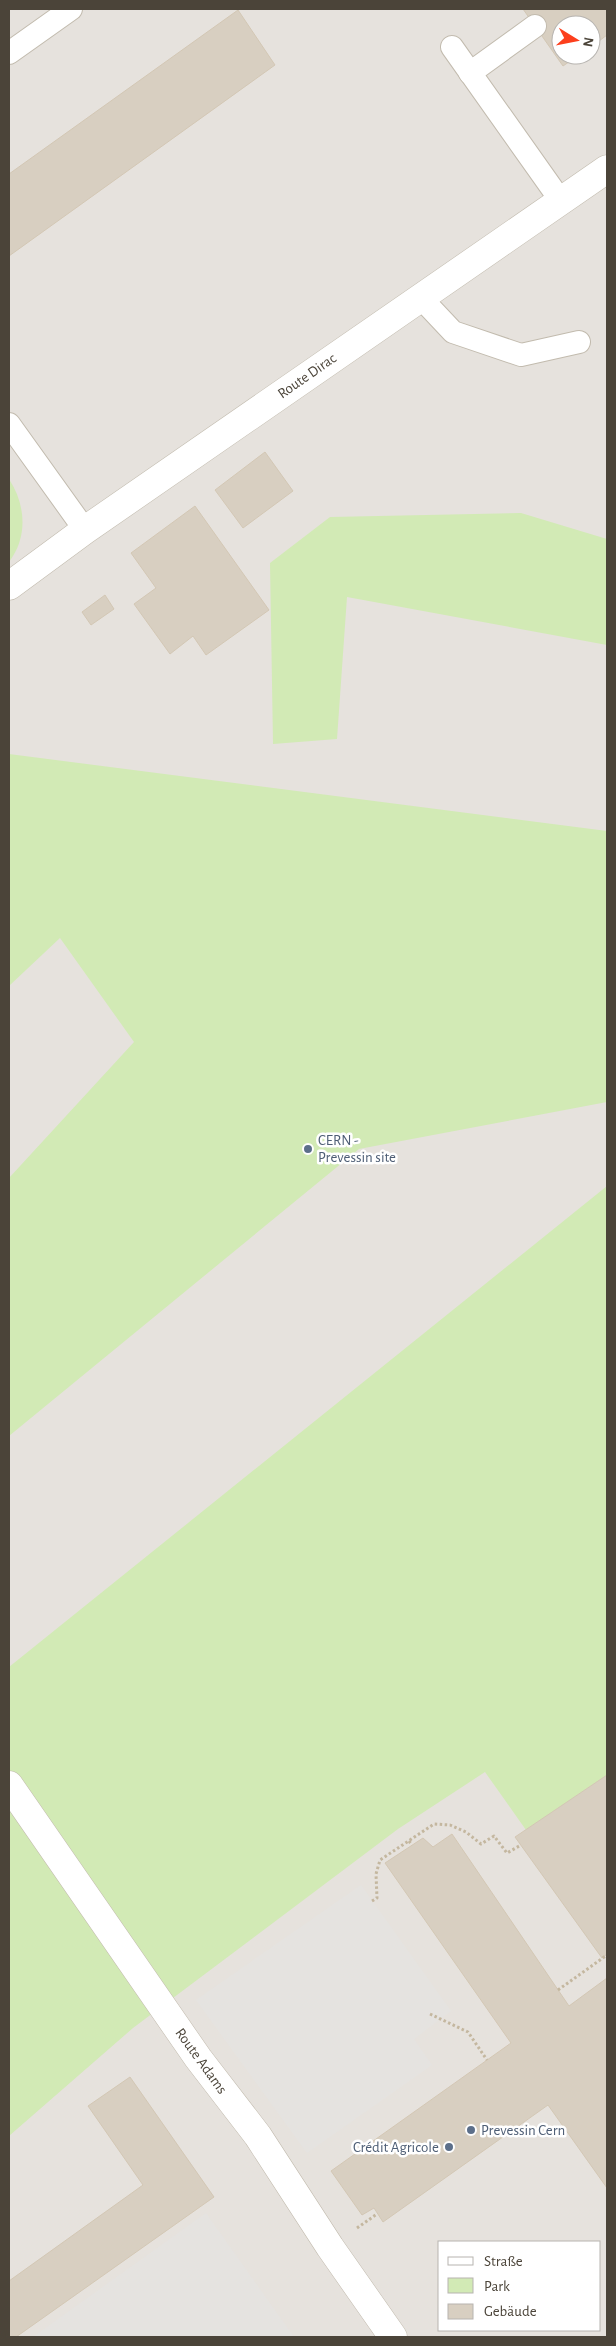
<svg xmlns="http://www.w3.org/2000/svg" width="616" height="2346" font-family="'Alegreya Sans',sans-serif">
	<style>
		.industrial { fill: #e6e2dd; fill-rule: evenodd }
		.green { fill: #d2eab5 }
		.parking { fill: #e5e3e0 }
		.building { fill: #d8cfc1; stroke: #d3c7b4 }
		.lines { fill: none; stroke-linecap: round; stroke-linejoin: round }
		.lane-casing { stroke: #c2bbae; stroke-width: 24 }
		.street-casing { stroke: #c2bbae; stroke-width: 29 }
		.path { stroke: #c4b79f; stroke-width: 3; stroke-dasharray: 2.5 2.5; stroke-linecap: butt }
		.lane { stroke: #fff; stroke-width: 22 }
		.street { stroke: #fff; stroke-width: 28 }
		.service-dot { fill: #5c6f8a; stroke: #fff; stroke-width: 2 }
		.labels { text-anchor: middle; dominant-baseline: central; stroke-width: 5; stroke-linejoin: round; paint-order: stroke }
		.street-label { font-size: 15px; fill: #4b4439; stroke: #fff }
		.service-label { font-size: 15px; fill: #4e5e75; stroke: #fff; text-anchor: start }
	</style>
	<rect width="100%" height="100%" fill="#f6f3ec"/>
	<path class="industrial" d="M 9,9 L 607,9 L 607,2337 L 9,2337 ZM 561,25 L 591,25 L 591,55 L 561,55 ZM 440,2242 L 600,2242 L 600,2330 L 440,2330 Z"/>
	<g class="green">
		<path d="M 9,479 C 26,505 28,537 9,562 Z"/>
		<polygon points="521,513 607,539 607,645 347,597 337,739 273,744 270,563 330,517"/>
		<polygon points="9,754 607,831 607,1102 359,1149 9,1436 9,1178 134,1042 60,938 9,986"/>
		<polygon points="607,1186 607,1775 526,1830 485,1772 398,1829 133,2028 9,2136 9,1667"/>
	</g>
	<g class="parking">
		<polygon points="361,1885 451,2011 414,2039 432,2065 307,2153 196,2000"/>
		<polygon points="206,2213 294,2337 33,2337"/>
	</g>
	<g class="building">
		<polygon points="523,9 607,9 607,35 591,47 591,25 561,25 561,55 579,55 563,66"/>
		<polygon points="238,10 275,65 9,256 9,174"/>
		<polygon points="265,452 293,491 243,528 215,490"/>
		<polygon points="195,506 269,610 206,655 193,636 170,654 134,604 156,588 131,553"/>
		<polygon points="105,595 114,609 91,625 82,612"/>
		<polygon points="607,1775 607,1954 602,1958 515,1837"/>
		<polygon points="452,1834 569,2006 607,1978 607,2188 548,2105 383,2222 374,2208 362,2215 331,2171 511,2043 385,1863 423,1838 433,1847"/>
		<polygon points="130,2077 214,2197 16,2337 9,2337 9,2281 143,2185 88,2106"/>
	</g>
	<g class="lines">
		<defs>
			<g id="lane">
				<polyline points="452,47 561,201"/>
				<polyline points="9,53 71,9"/>
				<polyline points="470,73 535,26"/>
				<polyline points="421,298 453,332 521,355 579,342"/>
				<polyline points="9,424 85,530"/>
			</g>
			<g id="street">
				<polyline points="9,586 85,530 607,169"/>
				<polyline points="9,1785 198,2058 258,2136 330,2247 393,2337"/>
			</g>
		</defs>
		<use href="#lane" class="lane-casing"/>
		<use href="#street" class="street-casing"/>
		<g class="path">
			<polyline points="409,1841 412,1845"/>
			<polyline points="372,1901 377,1898 376,1874 380,1860 434,1824 450,1825 466,1832 481,1844 494,1836 507,1853 521,1845"/>
			<polyline points="558,1990 607,1955"/>
			<polyline points="430,2014 468,2032 487,2060"/>
			<polyline points="357,2228 377,2214"/>
		</g>
		<use href="#lane" class="lane"/>
		<use href="#street" class="street"/>
	</g>
	<g class="service-dot">
		<circle cx="308" cy="1149" r="5"/>
		<circle cx="471" cy="2130" r="5"/>
		<circle cx="449" cy="2147" r="5"/>
	</g>
	<g class="labels">
		<g class="street-label">
			<text transform="translate(307 376) rotate(-35)">Route Dirac</text>
			<text transform="translate(201 2061) rotate(54)">Route Adams</text>
		</g>
		<g class="service-label">
			<text x="318" y="1140">CERN -<tspan x="318" dy="17">Prevessin site</tspan></text>
			<text x="481" y="2130">Prevessin Cern</text>
			<text x="439" y="2147" text-anchor="end">Crédit Agricole</text>
		</g>
	</g>
	<rect width="616" height="2346" fill="none" stroke="#4b4439" stroke-width="20"/>
	<rect x="438" y="2241" width="162" height="90" fill="#ffffff" stroke="#b7b4b0"/>
	<rect x="448" y="2257" width="25" height="8" fill="#ffffff" stroke="#b7b4b0"/>
	<text x="484" y="2266" font-size="15" fill="#4b4439">Straße</text>
	<rect x="448" y="2278" width="25" height="15" fill="#d2eab5" stroke="#b7b4b0"/>
	<text x="484" y="2291" font-size="15" fill="#4b4439">Park</text>
	<rect x="448" y="2304" width="25" height="15" fill="#d8cfc1" stroke="#b7b4b0"/>
	<text x="484" y="2316" font-size="15" fill="#4b4439">Gebäude</text>
	<g transform="translate(576 40) rotate(100)"><circle r="24" fill="#ffffff" stroke="#b7b4b0"/>
	<path d="M0-4L9 19L0 12L-9 19Z" fill="#fc3f1d"/>
	<text y="-8" font-size="14" font-weight="bold" text-anchor="middle" fill="#4b4439">N</text>
	</g>
</svg>
